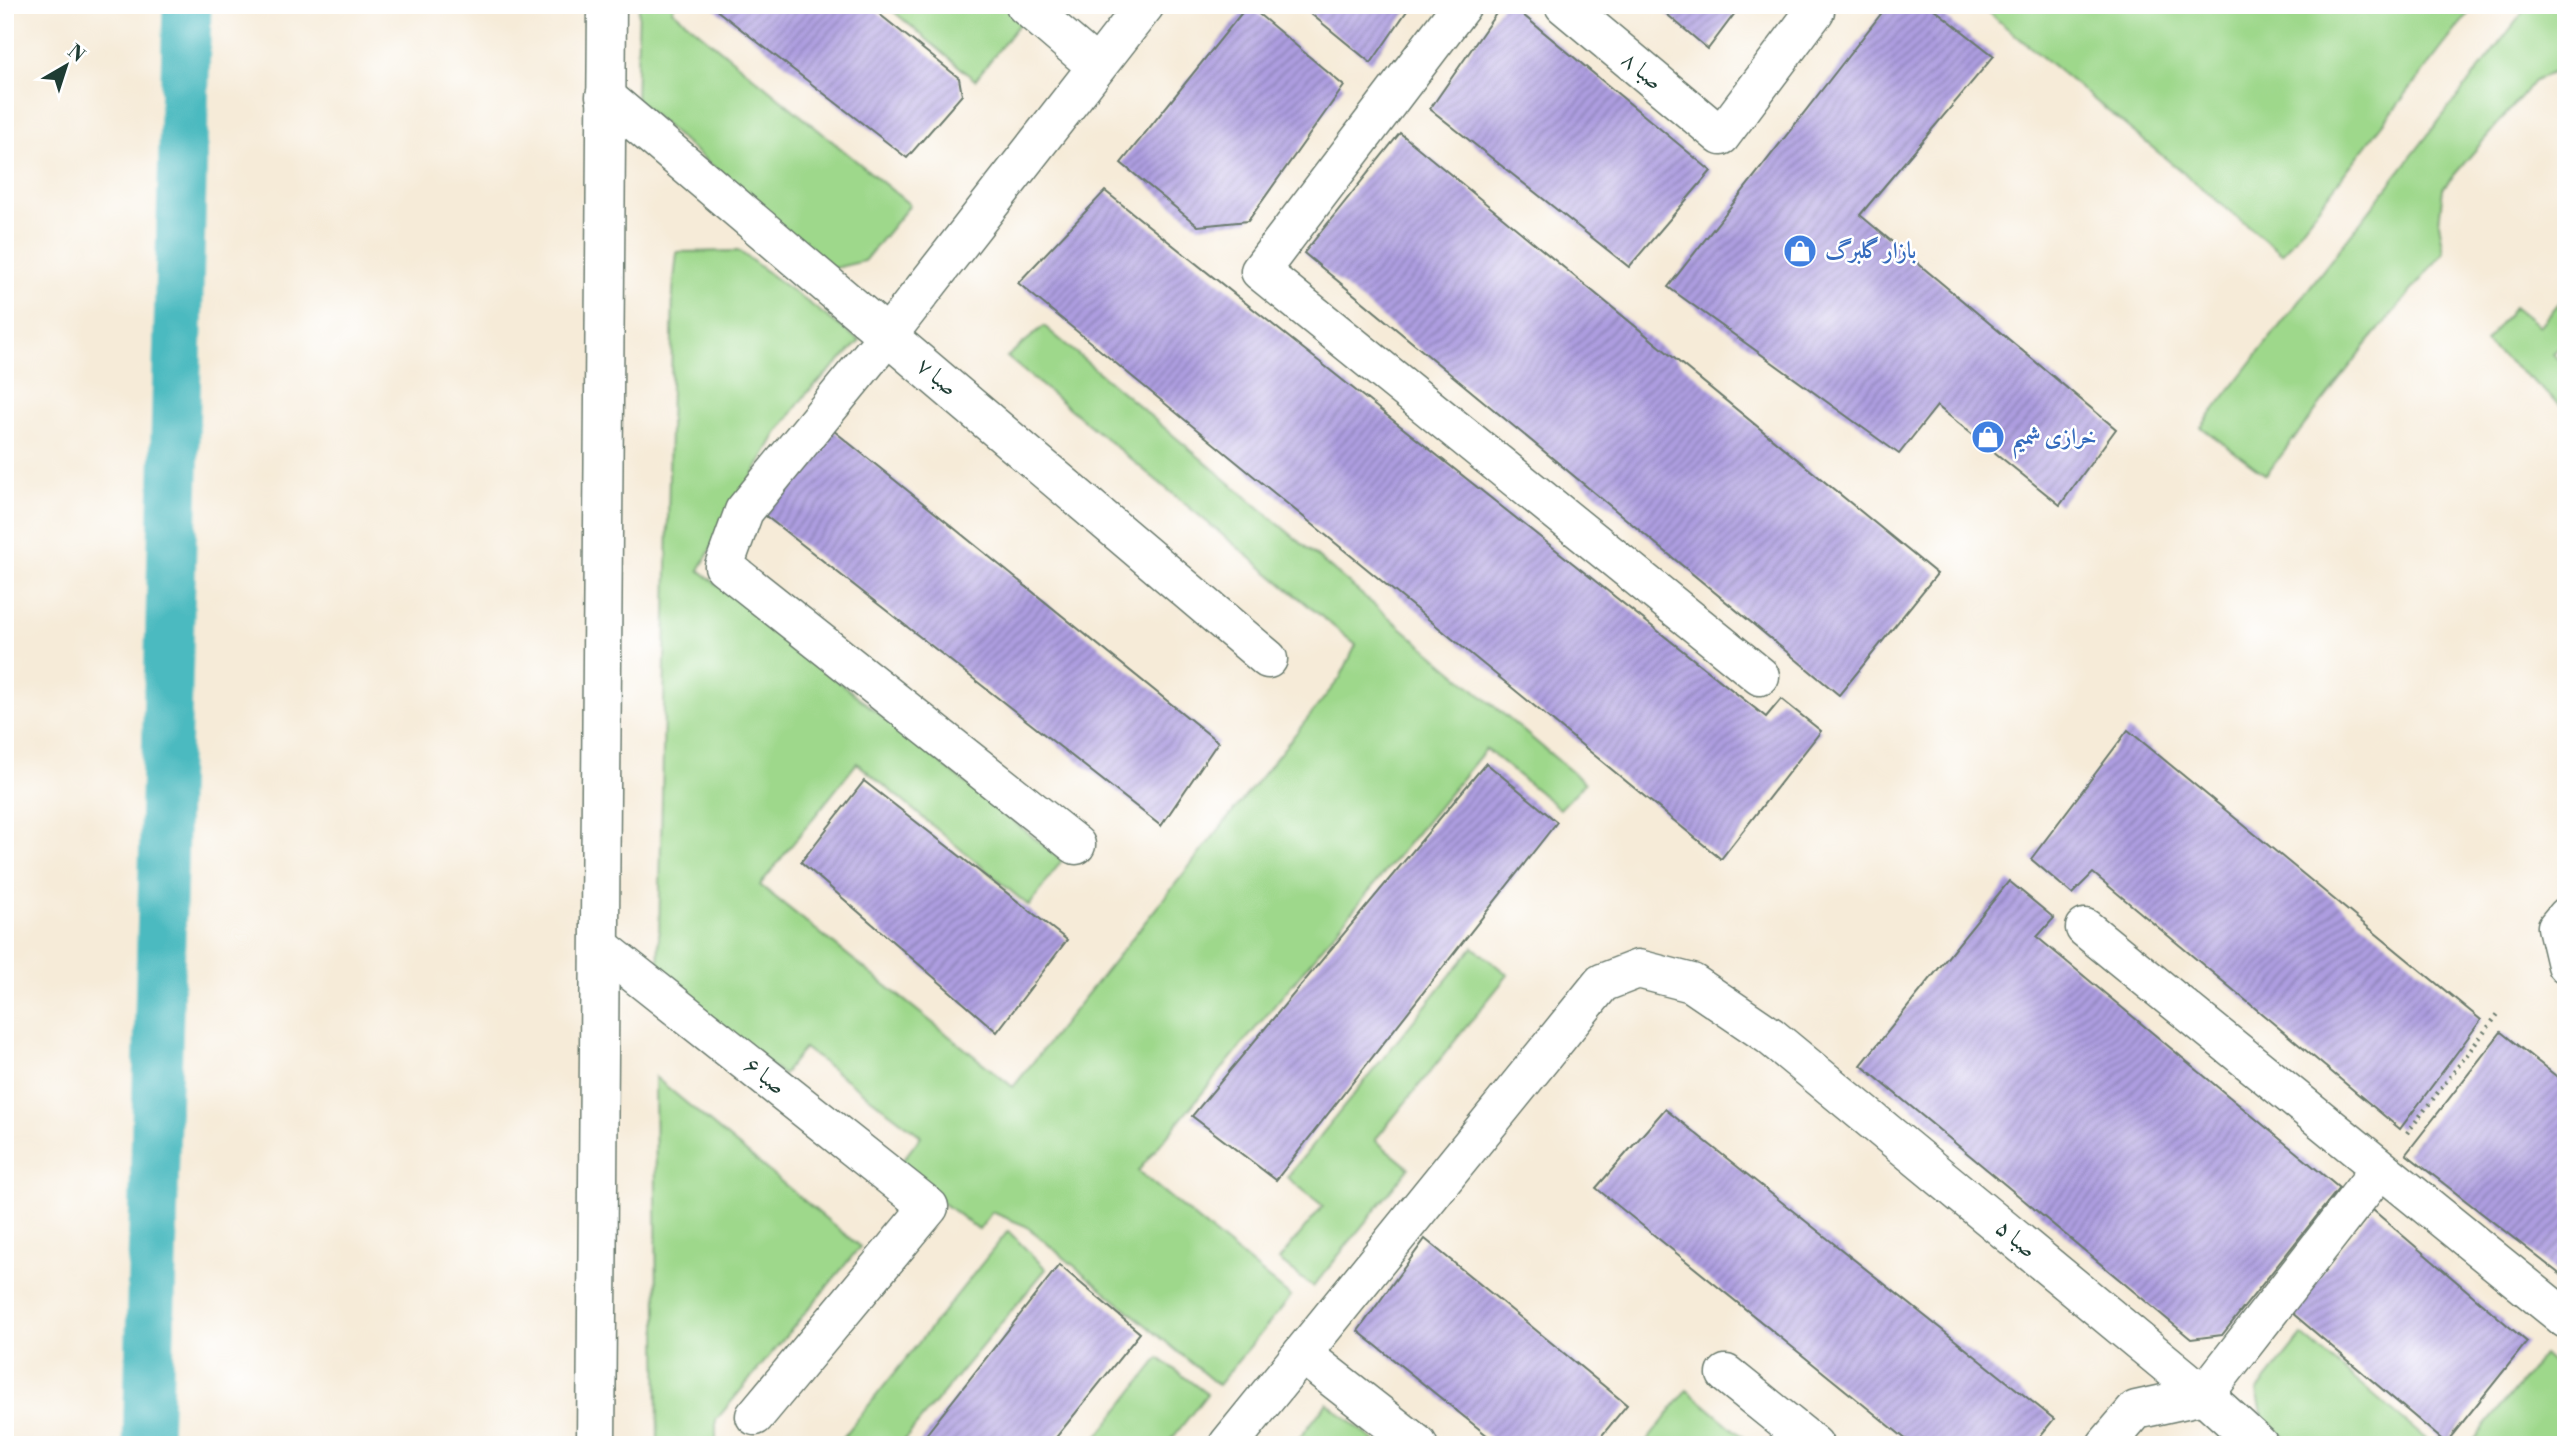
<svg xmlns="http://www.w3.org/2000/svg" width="2571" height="1450" font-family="'Libre Bodoni',Amiri,serif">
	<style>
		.green { fill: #9ed88b; stroke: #5e8a60; stroke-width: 2 }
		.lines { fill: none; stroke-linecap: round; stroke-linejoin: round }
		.canal { stroke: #4bbac0; stroke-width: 49 }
		.building { fill: url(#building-hatch) }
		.minor-casing { stroke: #6a7a6d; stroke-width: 41 }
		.path { stroke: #6a7a6d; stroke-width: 4.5; stroke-dasharray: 2 5; stroke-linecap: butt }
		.minor { stroke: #fff; stroke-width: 38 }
		.labels { text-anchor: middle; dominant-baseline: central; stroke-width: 5; stroke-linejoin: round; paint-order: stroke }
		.street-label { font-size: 23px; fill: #1f3d34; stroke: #fff }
		.shop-label { font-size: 23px; font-weight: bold; fill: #366cbe; stroke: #fff; text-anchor: start }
	</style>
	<defs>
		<pattern id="building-hatch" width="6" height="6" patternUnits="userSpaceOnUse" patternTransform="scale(1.75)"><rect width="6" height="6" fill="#ad9de0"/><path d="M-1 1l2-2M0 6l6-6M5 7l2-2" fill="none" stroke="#8c81b6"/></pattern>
	</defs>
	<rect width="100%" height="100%" fill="#fff"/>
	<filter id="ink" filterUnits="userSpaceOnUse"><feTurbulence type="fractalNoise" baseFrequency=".0143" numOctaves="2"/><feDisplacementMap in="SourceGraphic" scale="14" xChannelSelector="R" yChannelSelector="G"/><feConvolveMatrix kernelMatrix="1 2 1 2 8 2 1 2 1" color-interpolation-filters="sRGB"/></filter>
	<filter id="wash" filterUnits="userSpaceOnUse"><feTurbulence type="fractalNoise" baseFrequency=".00686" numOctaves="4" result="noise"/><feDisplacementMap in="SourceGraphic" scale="28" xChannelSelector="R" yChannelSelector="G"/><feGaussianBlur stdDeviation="1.57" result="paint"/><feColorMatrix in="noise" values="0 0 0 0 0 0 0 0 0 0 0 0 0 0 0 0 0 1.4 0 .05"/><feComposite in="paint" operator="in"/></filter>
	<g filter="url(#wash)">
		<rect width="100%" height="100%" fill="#f6ebd8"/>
		<g class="green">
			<polygon points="639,5 675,5 672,10 910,205 864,261 831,269 636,100"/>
			<polygon points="886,5 1005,5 1022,20 975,80"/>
			<polygon points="1979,5 2475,5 2282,254"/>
			<polygon points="2529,5 2566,5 2566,72 2559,70 2535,80 2443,188 2439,223 2444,252 2371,339 2266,475 2201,427"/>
			<polygon points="739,251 860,341 806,394 776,435 699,570 1062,860 1029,906 857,763 760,885 1013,1087 1340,678 1356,645 1007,357 1044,326 1585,783 1560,809 1486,749 1138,1171 1291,1297 1218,1385 1026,1226 992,1212 979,1230 897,1168 921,1136 804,1048 783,1075 658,982 673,291 677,252"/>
			<polygon points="2566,295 2566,337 2552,354 2566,365 2566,409 2485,342 2514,306 2539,326"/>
			<polygon points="1473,947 1508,975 1375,1140 1409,1168 1313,1287 1279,1260 1323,1206 1287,1177"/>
			<polygon points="655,1077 860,1247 716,1420 716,1445 658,1445"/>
			<polygon points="1008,1231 1046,1269 900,1445 837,1445"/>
			<polygon points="2302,1335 2433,1445 2294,1445 2264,1421 2257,1391"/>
			<polygon points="2543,1355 2566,1376 2566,1445 2470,1445"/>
			<polygon points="1159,1358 1207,1394 1167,1445 1091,1445"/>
			<polygon points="1687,1390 1752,1445 1644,1445"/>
			<polygon points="1327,1403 1380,1445 1294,1445"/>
		</g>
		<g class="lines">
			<polyline class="canal" points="147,1445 187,5"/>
		</g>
		<g id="blocks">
			<g class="building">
				<polygon points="710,5 868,5 959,78 962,95 907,158"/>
				<polygon points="1248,5 1344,86 1248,221 1198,226 1121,163"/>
				<polygon points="1300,5 1411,5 1371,63"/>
				<polygon points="1502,5 1511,5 1711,171 1629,267 1430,109"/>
				<polygon points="1656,5 1741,5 1708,49"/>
				<polygon points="1888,5 1929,5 1994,56 1860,215 2116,429 2060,505 1937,406 1899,454 1668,287"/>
				<polygon points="1400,133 1937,574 1839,695 1304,253"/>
				<polygon points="1105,191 1766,717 1781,699 1821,731 1721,859 1018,283"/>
				<polygon points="828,426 1218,742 1161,826 762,513"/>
				<polygon points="2128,730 2481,1020 2400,1129 2093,873 2072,894 2031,859"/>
				<polygon points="1486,763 1557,822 1276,1180 1192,1116"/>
				<polygon points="864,781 1067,940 997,1032 801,862"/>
				<polygon points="2009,881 2054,918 2037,937 2339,1188 2222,1335 2191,1339 1861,1065"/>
				<polygon points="2501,1032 2566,1084 2566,1279 2406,1154"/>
				<polygon points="1665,1109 2054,1419 2033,1445 1913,1445 1596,1188"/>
				<polygon points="2373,1210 2527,1342 2446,1443 2291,1312"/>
				<polygon points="1425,1239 1627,1405 1594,1445 1499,1445 1358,1331"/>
				<polygon points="1059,1265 1140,1333 1050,1445 918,1445"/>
			</g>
		</g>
	</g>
	<g filter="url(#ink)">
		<use href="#blocks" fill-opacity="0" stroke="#6a7a6d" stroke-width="2"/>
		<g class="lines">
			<defs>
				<g id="minor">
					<polyline points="1025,5 1096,66"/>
					<polyline points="1462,5 1260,271 1760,676"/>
					<polyline points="1564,5 1721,136 1815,11"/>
					<polyline points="605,96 1268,659"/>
					<polyline points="1076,845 724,566 744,511 888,335 1145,5"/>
					<polyline points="2566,916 2557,927 2566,965"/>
					<polyline points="2085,928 2566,1319"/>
					<polyline points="601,947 929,1207 755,1416"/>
					<polyline points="1302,1354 1418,1445"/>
					<polyline points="1726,1374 1814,1445"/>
					<polyline points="596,1445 607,5"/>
					<polyline points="1228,1445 1602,983 1638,969 1692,983 1770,1036 2204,1395 2259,1445"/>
					<polyline points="2106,1445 2136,1410 2204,1395 2380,1169"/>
				</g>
			</defs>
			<use href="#minor" class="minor-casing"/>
			<polyline class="path" points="2407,1133 2498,1014"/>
			<use href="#minor" class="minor"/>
		</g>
	</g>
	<defs>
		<symbol id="shop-disc" viewBox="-11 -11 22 22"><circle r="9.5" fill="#3f7fe0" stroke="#fff"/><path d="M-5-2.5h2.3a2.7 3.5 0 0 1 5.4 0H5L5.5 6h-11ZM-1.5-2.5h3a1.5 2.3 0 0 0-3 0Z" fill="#fff"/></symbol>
	</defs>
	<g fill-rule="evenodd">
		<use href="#shop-disc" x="1781" y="232" width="38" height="38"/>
		<use href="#shop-disc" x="1969" y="418" width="38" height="38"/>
	</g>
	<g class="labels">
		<g class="street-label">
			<text transform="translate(1642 71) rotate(40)">صبا ۸</text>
			<text transform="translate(937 377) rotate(40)">صبا ۷</text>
			<text transform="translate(765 1076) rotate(39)">صبا ۶</text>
			<text transform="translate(2016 1239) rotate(40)">صبا ۵</text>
		</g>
		<g class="shop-label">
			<text x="1825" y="251">بازار گلبرگ</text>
			<text x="2012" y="437">خرازی شمیم</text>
		</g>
	</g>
	<rect width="2571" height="1450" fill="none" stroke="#fff" stroke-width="28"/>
	<g transform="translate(66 66) rotate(39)" stroke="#ffffff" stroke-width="5" paint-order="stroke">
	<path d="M0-5L12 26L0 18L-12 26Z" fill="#1f3d34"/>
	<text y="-10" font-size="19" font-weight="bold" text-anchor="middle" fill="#1f3d34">N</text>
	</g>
</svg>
